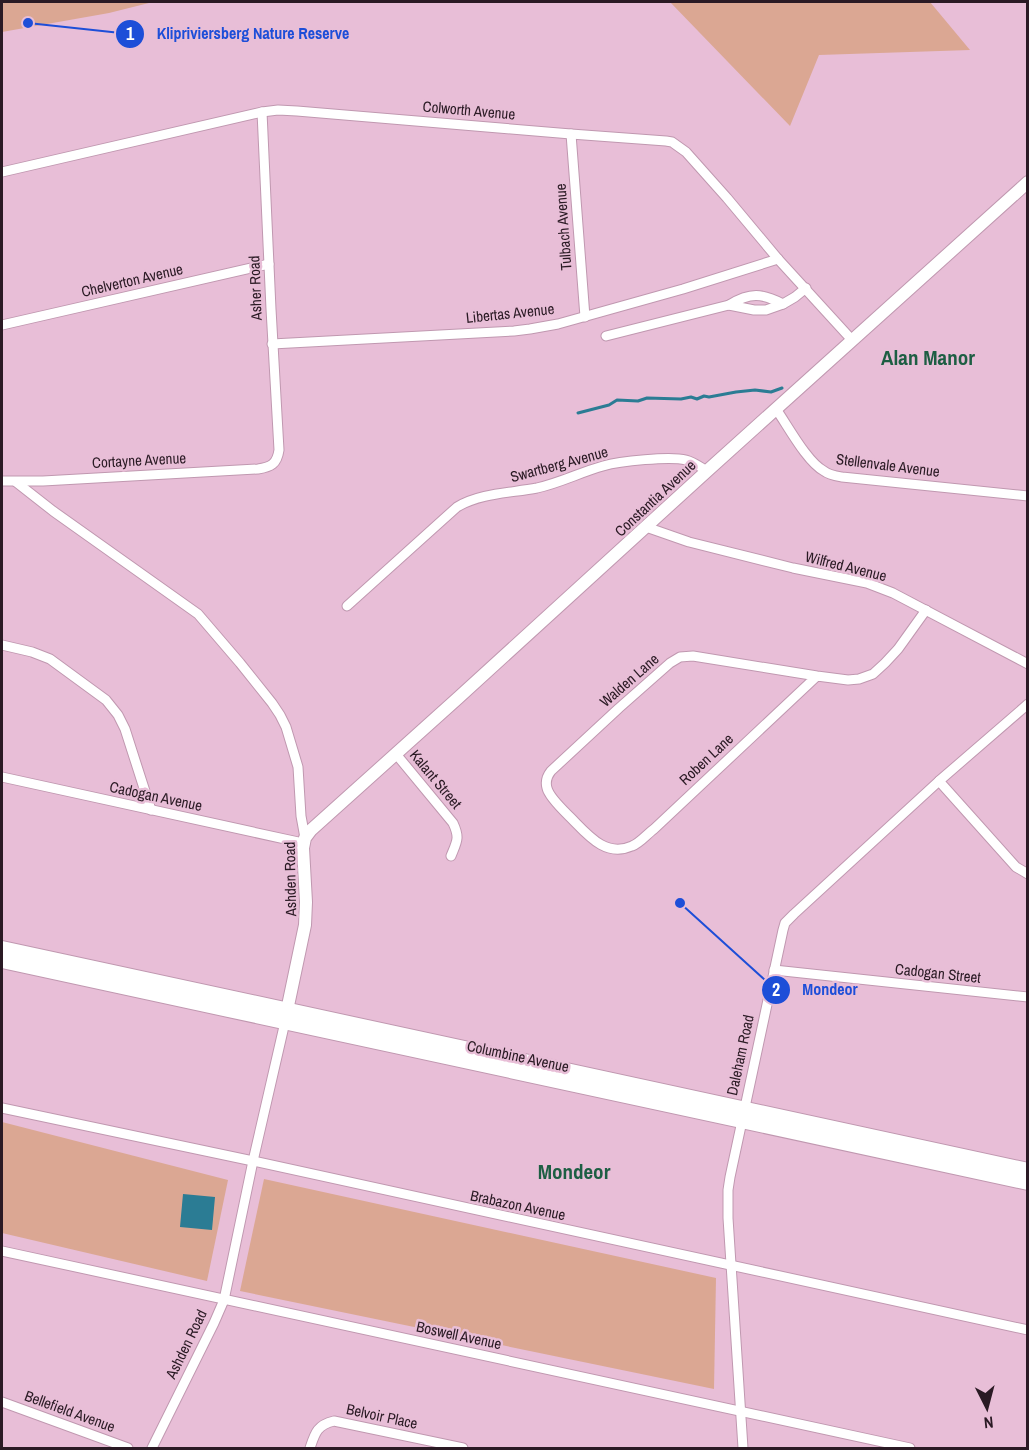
<svg xmlns="http://www.w3.org/2000/svg" width="1029" height="1450" font-family="'Archivo Narrow',sans-serif">
	<style>
		.green { fill: #dba793 }
		.water { fill: #2b7c94 }
		.lines { fill: none; stroke-linecap: round; stroke-linejoin: round }
		.stream { stroke: #2b7c94; stroke-width: 3 }
		.minor-casing { stroke: #c098b0; stroke-width: 11 }
		.tertiary-casing { stroke: #c098b0; stroke-width: 14 }
		.secondary-casing { stroke: #c098b0; stroke-width: 16 }
		.minor { stroke: #fff; stroke-width: 9 }
		.tertiary { stroke: #fff; stroke-width: 12 }
		.secondary { stroke: #fff; stroke-width: 14 }
		.labels { text-anchor: middle; dominant-baseline: central; stroke-width: 5; stroke-linejoin: round; paint-order: stroke }
		.street-label { font-size: 15px; fill: #2a1a24; stroke: #e8bed7 }
		.district-label { font-size: 21px; font-weight: bold; fill: #1d5e43; stroke: #e8bed7 }
		.leader { fill: none; stroke: #1d4ed8; stroke-width: 2 }
		.callout-dot { fill: #1d4ed8; stroke: #e8bed7; stroke-width: 2 }
		.mark-label { font-size: 18px; text-anchor: middle; font-weight: bold; fill: #fff }
		.callout-label { font-size: 16px; text-anchor: middle; font-weight: bold; fill: #1d4ed8; stroke: #e8bed7; stroke-width: 5; stroke-linejoin: round; paint-order: stroke }
	</style>
	<rect width="100%" height="100%" fill="#e8bed7"/>
	<g class="green">
		<polygon points="2,2 153,2 109,13 2,32"/>
		<polygon points="670,2 930,2 970,50 819,55 790,126"/>
		<polygon points="2,1122 228,1180 207,1281 2,1233"/>
		<polygon points="264,1179 716,1278 714,1389 240,1291"/>
	</g>
	<polygon class="water" points="183,1194 215,1197 212,1230 180,1227"/>
	<g class="lines">
		<polyline class="stream" points="578,413 609,405 617,400 638,401 647,398 681,399 691,397 697,399 704,396 709,397 736,392 755,390 771,392 782,388"/>
		<defs>
			<g id="minor">
				<polyline points="571,134 585,317"/>
				<polyline points="2,172 262,112 278,110 297,111 571,134 666,141 672,142 686,152 727,198 778,259 852,340"/>
				<path d="M 729,305 C 750,292 762,293 783,304"/>
				<polyline points="2,325 269,264"/>
				<polyline points="606,336 729,305 754,310 766,310 783,304 795,297 806,288"/>
				<polyline points="272,344 514,331 530,329 558,324 683,289 778,259"/>
				<path d="M 776,409 C 788,426 807,462 824,471 C 829,475 836,476 842,477 L 1028,496"/>
				<path d="M 2,481 L 43,481 L 258,469 C 271,467 277,464 279,450 L 271,309 L 262,112"/>
				<polyline points="16,482 53,511 198,614 240,663 272,703 280,715 286,727 298,767 301,816 305,838"/>
				<polyline points="646,527 689,542 793,568 867,583 893,593 1028,664"/>
				<path d="M 347,606 L 457,507 C 480,493 511,493 537,488 C 560,483 581,472 603,466 C 620,461 670,456 686,460 C 694,462 700,467 707,471"/>
				<polyline points="2,645 32,652 50,659 106,700 118,715 125,729 151,810"/>
				<path d="M 817,676 L 654,829 C 647,834 640,843 632,846 C 605,858 587,834 570,817 C 564,811 549,797 547,788 C 545,781 547,776 551,771 L 619,708 L 670,663 L 680,657 L 693,656 L 817,676 L 848,680 L 859,679 L 873,674 L 885,663 L 898,649 L 926,610"/>
				<path d="M 396,754 L 453,823 C 460,838 457,841 451,856"/>
				<polyline points="2,777 303,843"/>
				<polyline points="939,781 1016,867 1028,874"/>
				<polyline points="774,970 1028,997"/>
				<polyline points="2,1108 253,1161 1028,1330"/>
				<polyline points="2,1251 910,1448"/>
				<polyline points="2,1402 128,1448"/>
				<polyline points="152,1448 214,1323 224,1300 253,1161 285,1022"/>
				<path d="M 310,1448 C 315,1433 317,1425 334,1421 L 463,1448"/>
				<polyline points="743,1448 728,1218 728,1190 730,1177 783,930 785,923 794,914 939,781 1028,704"/>
			</g>
			<polyline id="tertiary" points="285,1020 305,925 306,902 303,848 305,838 311,830 458,698 707,471 1028,182"/>
			<g id="secondary">
				<polyline points="2,948 1028,1170"/>
				<polyline points="2,961 1028,1183"/>
			</g>
		</defs>
		<use href="#minor" class="minor-casing"/>
		<use href="#tertiary" class="tertiary-casing"/>
		<use href="#secondary" class="secondary-casing"/>
		<use href="#minor" class="minor"/>
		<use href="#tertiary" class="tertiary"/>
		<use href="#secondary" class="secondary"/>
	</g>
	<g class="labels">
		<g class="street-label">
			<text transform="translate(469 110) rotate(5)">Colworth Avenue</text>
			<text transform="translate(563 227) rotate(-94)">Tulbach Avenue</text>
			<text transform="translate(132 280) rotate(-13)">Chelverton Avenue</text>
			<text transform="translate(255 288) rotate(-92)">Asher Road</text>
			<text transform="translate(510 313) rotate(-6)">Libertas Avenue</text>
			<text transform="translate(139 460) rotate(-3)">Cortayne Avenue</text>
			<text transform="translate(559 464) rotate(-15)">Swartberg Avenue</text>
			<text transform="translate(888 465) rotate(7)">Stellenvale Avenue</text>
			<text transform="translate(655 498) rotate(-43)">Constantia Avenue</text>
			<text transform="translate(846 566) rotate(14)">Wilfred Avenue</text>
			<text transform="translate(629 680) rotate(-41)">Walden Lane</text>
			<text transform="translate(706 759) rotate(-43)">Roben Lane</text>
			<text transform="translate(436 779) rotate(50)">Kalant Street</text>
			<text transform="translate(156 796) rotate(12)">Cadogan Avenue</text>
			<text transform="translate(290 879) rotate(-91)">Ashden Road</text>
			<text transform="translate(938 973) rotate(6)">Cadogan Street</text>
			<text transform="translate(740 1055) rotate(-78)">Daleham Road</text>
			<text transform="translate(518 1056) rotate(12)">Columbine Avenue</text>
			<text transform="translate(518 1205) rotate(12)">Brabazon Avenue</text>
			<text transform="translate(459 1335) rotate(12)">Boswell Avenue</text>
			<text transform="translate(186 1344) rotate(-64)">Ashden Road</text>
			<text transform="translate(70 1411) rotate(20)">Bellefield Avenue</text>
			<text transform="translate(382 1416) rotate(12)">Belvoir Place</text>
		</g>
		<g class="district-label">
			<text x="928" y="357">Alan Manor</text>
			<text x="574" y="1171">Mondeor</text>
		</g>
	</g>
	<path class="leader" d="M28 23L130 34M680 903L776 990"/>
	<g class="callout-dot">
		<circle cx="28" cy="23" r="6"/>
		<circle cx="680" cy="903" r="6"/>
		<circle cx="130" cy="34" r="15"/>
		<circle cx="776" cy="990" r="15"/>
	</g>
	<g class="mark-label">
		<text x="130" y="40">1</text>
		<text x="776" y="996">2</text>
	</g>
	<g class="callout-label">
		<text x="253" y="39">Klipriviersberg Nature Reserve</text>
		<text x="830" y="995">Mondeor</text>
	</g>
	<rect width="1029" height="1450" fill="none" stroke="#2a1a24" stroke-width="6"/>
	<g transform="translate(987 1408) rotate(174)" stroke="#e8bed7" stroke-width="4.5" paint-order="stroke">
	<path d="M0-4.5L10 22L0 15L-10 22Z" fill="#2a1a24"/>
	<text y="-9" font-size="16" font-weight="bold" text-anchor="middle" fill="#2a1a24">N</text>
	</g>
</svg>
